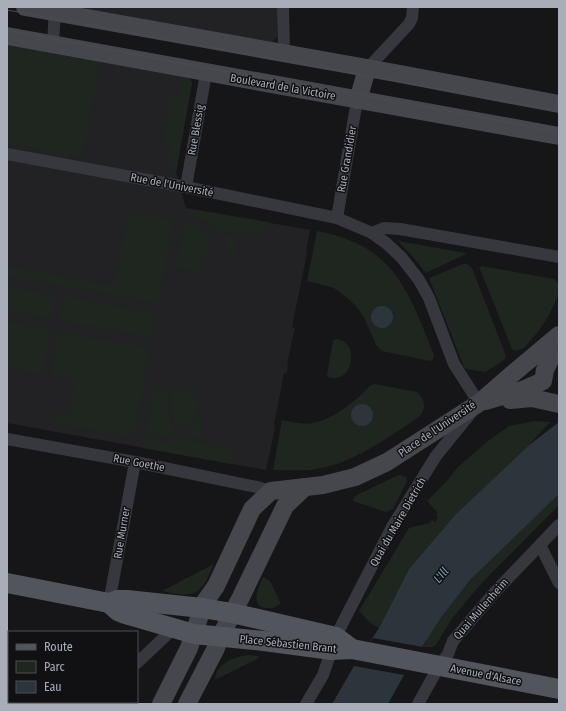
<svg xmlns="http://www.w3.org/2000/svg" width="566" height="711" font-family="'Fira Sans Condensed',sans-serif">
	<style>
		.built { fill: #222225 }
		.green { fill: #1e261f }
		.water { fill: #2c353c }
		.pier { fill: #161618 }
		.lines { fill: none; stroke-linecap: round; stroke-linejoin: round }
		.street { stroke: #37383d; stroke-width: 12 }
		.secondary { stroke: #45474d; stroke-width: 18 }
		.primary { stroke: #53555c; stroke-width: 20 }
		.tram { stroke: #4a4c52; stroke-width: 1 }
		.labels { text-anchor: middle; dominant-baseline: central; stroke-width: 3; stroke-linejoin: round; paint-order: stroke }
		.street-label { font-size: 11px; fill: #a8adb8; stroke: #111113 }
		.water-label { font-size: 12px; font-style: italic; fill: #7f9bb3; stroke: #111113 }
	</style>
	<rect width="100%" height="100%" fill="#161618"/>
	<g class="built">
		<polygon points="73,7 277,7 277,37 271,43"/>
		<polygon points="7,45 190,78 192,83 176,172 186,208 310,230 306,250 307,253 292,327 295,328 287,363 288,363 287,373 284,373 274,425 275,428 266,470 7,423"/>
	</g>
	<g class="green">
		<polygon points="7,46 100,62 83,157 7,144"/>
		<polygon points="183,78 190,78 192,83 176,172 167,165 170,145 162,143 171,96 179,97"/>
		<polygon points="186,208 268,222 263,235 227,232 221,234 210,224 199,218 189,215 186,212"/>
		<polygon points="128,213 174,220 158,303 7,276 7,266 114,286"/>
		<path d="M 185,221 C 208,228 210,230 209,254 L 203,253 L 200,270 L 208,272 L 207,274 L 177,268 L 176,266 L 184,222 Z"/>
		<path d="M 317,231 C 394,245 408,290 434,355 L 433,359 L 430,361 L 382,351 L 376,345 L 364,317 L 355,305 L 346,297 L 334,288 L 307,281 Z"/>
		<polygon points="238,236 234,261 223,238 223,237"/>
		<polygon points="398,241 465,253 466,254 426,273 413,257"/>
		<polygon points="463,264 467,264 472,268 506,356 504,360 485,372 466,369 464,367 429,278"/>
		<polygon points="482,266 554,279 559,284 559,294 548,317 538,332 524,348 515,351 512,349 480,269 480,267"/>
		<polygon points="7,286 55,295 56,297 52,318 50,319 7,311"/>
		<polygon points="66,297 155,313 156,315 153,336 151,337 62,321 60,319 64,298"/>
		<polygon points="7,322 48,329 50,331 42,374 7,368"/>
		<polygon points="58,332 150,348 134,438 53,423 54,413 70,416 76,379 50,375"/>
		<path d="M 336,339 C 362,342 352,386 328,377 L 327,374 L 333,341 Z"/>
		<path d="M 374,384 L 417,392 C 425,400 427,408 419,417 C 385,439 352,465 310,470 C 298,471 285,470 273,470 L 282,420 C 292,422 303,425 313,423 C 336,418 354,402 370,386 Z"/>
		<path d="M 155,387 L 169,390 C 167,408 169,418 177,434 L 165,436 L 146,433 L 153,388 Z"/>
		<path d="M 173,391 C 179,392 189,391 195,396 C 206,405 187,424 181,431 C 170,418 170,407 173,391 Z"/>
		<polygon points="203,414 205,414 205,417 201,439 187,437 187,435"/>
		<polygon points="535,421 550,422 528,446 455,515 409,569 379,628 370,623 359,611 409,528 429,523 432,520 435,522 438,517 436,515 438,513 427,501 445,483 458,467 488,441 509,426"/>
		<polygon points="183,438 200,443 230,448 233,453 231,464 143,448 144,441 147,440 167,443"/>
		<polygon points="401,475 406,477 407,481 393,509 386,512 353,501 354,497 359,494 396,476"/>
		<path d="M 559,494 L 559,505 L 479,586 L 451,620 L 436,645 L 433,647 L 423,647 C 455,586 510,541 559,494 Z"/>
		<path d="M 214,564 C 201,595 195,599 162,591 Z"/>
		<path d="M 263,577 L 270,581 L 281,604 L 271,609 L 271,608 C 248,609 258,588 263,577 Z"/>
		<path d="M 248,655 L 258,656 L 259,658 L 217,679 L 215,678 C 218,662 234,657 248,655 Z"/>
	</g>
	<g class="water">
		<circle cx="382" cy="317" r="11"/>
		<circle cx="362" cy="415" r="11"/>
		<polygon points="559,422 559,494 471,579 442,616 404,675 388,704 332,704 354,666 379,628 409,569 455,515 528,446"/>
	</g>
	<polygon class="pier" points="373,638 423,647 404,675 354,666"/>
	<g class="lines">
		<g class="street">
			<polyline points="283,7 284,53"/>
			<polyline points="53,45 55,7"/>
			<polyline points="367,69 409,24 412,18 413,7"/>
			<polyline points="7,154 186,187 337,218 372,233 386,243 402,258 419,280 429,298 454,364 479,403 436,456 392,527 338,632 323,675 306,704"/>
			<polyline points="186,187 206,73"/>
			<polyline points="337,218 355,112 358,100"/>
			<polyline points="372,233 384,228 400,229 559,257"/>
			<polyline points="7,439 135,462 257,487 271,491"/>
			<polyline points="540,545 559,583"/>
			<polyline points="109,603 135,462"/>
			<polyline points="137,663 174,628"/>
			<polyline points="86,704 89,702"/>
			<polyline points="418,704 439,666 448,654 453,641 495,592 559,525"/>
		</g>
		<g class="secondary">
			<polyline points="25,7 395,73 559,104"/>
			<polyline points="7,36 559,136"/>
			<polyline points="358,100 367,69"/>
			<polyline points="510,400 532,398 559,404"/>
			<polyline points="486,401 525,389 543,381 545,370 559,342"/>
			<polyline points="161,704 189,648 204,603 216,586 252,509 271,491 323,485 355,477 387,462 479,403 510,376 559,335"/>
			<polyline points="187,704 216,648 220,637 241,597 285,506 305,487"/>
		</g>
		<g class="primary">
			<polyline points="7,583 109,603 117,600 127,600 202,608 232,613 336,637 352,649"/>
			<polyline points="109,603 118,611 125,614 194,634 264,641 332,650 352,649 559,689"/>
		</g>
		<g class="tram">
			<polyline points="7,10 559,111"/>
			<polyline points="7,30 207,68 338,90 559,132"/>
		</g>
	</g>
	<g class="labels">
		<g class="street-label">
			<text transform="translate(283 87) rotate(10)">Boulevard de la Victoire</text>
			<text transform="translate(196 130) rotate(-80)">Rue Blessig</text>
			<text transform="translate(347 159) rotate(-80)">Rue Grandidier</text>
			<text transform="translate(172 185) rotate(11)">Rue de l'Université</text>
			<text transform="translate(437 429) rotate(-34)">Place de l'Université</text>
			<text transform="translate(139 463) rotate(11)">Rue Goethe</text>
			<text transform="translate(398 522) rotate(-60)">Quai du Maire Dietrich</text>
			<text transform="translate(122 533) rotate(-80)">Rue Murner</text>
			<text transform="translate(481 609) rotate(-49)">Quai Mullenheim</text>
			<text transform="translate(288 644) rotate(6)">Place Sébastien Brant</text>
			<text transform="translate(486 675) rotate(11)">Avenue d'Alsace</text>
		</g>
		<g class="water-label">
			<text transform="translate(441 575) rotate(-50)">L'Ill</text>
		</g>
	</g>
	<rect width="566" height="711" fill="none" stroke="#a8adb8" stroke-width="16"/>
	<rect x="8" y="631" width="130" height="72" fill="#111113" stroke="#4d4f55"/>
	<rect x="16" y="644" width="20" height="6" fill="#53555c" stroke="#4d4f55"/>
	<text x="44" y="651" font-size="12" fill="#a8adb8">Route</text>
	<rect x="16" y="661" width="20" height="12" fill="#1e261f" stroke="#4d4f55"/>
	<text x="44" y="671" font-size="12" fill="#a8adb8">Parc</text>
	<rect x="16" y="681" width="20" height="12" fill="#2c353c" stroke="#4d4f55"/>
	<text x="44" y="691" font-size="12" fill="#a8adb8">Eau</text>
</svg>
